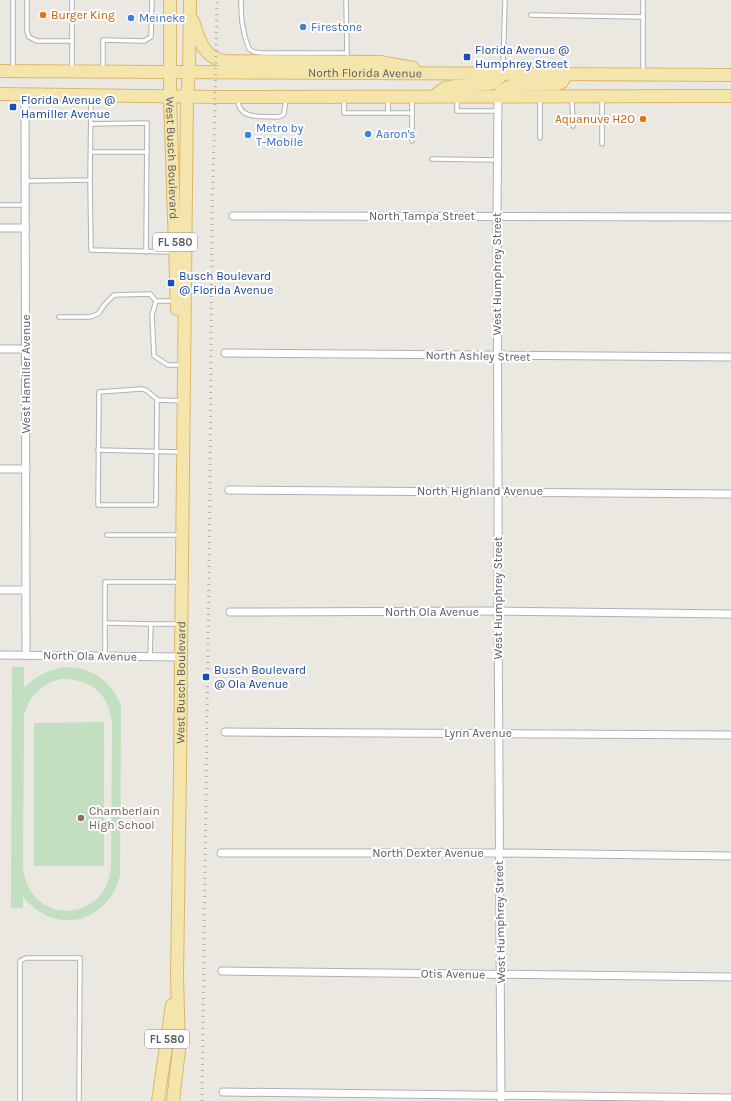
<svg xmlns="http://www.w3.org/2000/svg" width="731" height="1101" font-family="Karla,sans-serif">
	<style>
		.green { fill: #c2dfc1; fill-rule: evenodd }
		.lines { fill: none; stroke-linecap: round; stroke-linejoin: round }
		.lane-casing { stroke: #afb2b5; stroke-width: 5.5 }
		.street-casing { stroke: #afb2b5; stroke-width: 9 }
		.primary-casing { stroke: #deb767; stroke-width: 14 }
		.lane { stroke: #fff; stroke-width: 3.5 }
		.street { stroke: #fff; stroke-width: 7 }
		.primary { stroke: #f4e5ad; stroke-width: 12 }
		.rail { stroke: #afb0b0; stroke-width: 3; stroke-dasharray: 1 5; stroke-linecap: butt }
		.food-dot { fill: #e8710a; stroke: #fff; stroke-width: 1.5 }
		.shop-dot { fill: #3f7fe0; stroke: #fff; stroke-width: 1.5 }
		.transit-dot { fill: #1a4fb4; stroke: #fff; stroke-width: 1.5 }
		.education-dot { fill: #8d6e63; stroke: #fff; stroke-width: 1.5 }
		.labels { text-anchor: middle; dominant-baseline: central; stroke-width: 4; stroke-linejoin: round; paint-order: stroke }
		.shield { fill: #fff; stroke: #8c8e90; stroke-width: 1 }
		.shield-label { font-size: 11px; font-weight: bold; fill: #5a5d60 }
		.food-label { font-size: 12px; fill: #c56008; stroke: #fff; text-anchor: start }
		.shop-label { font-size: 12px; fill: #366cbe; stroke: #fff; text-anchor: start }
		.transit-label { font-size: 12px; fill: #164399; stroke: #fff; text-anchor: start }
		.street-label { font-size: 12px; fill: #5a5d60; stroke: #fff }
		.education-label { font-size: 12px; fill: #785e54; stroke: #fff; text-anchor: start }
	</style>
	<rect width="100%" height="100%" fill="#eae8e1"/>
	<g class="green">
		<path d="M 12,667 L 24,667 L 24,688 C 56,655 103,662 121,705 L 120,876 C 107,924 55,936 23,897 L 23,908 L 11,908 ZM 61,679 C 90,678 110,694 112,724 L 111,867 C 106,926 27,925 23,866 L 24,716 C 29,696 41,684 61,679 Z"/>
		<polygon points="104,722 104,866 34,866 34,723"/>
	</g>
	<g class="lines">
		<defs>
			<g id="lane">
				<polyline points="13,0 13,69"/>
				<polyline points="27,0 27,31 29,37 37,41 72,41"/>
				<polyline points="72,0 72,69"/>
				<path d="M 241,0 C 241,18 242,31 249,49 L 254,52 L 262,53 L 347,53"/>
				<polyline points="346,0 347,54"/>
				<polyline points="643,0 643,72"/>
				<polyline points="531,15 643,17"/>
				<polyline points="103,69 103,40 144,41 151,37 152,0"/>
				<polyline points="503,71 505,0"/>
				<polyline points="344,99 344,113 388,113"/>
				<polyline points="388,99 388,113 412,113"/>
				<polyline points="457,99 457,111 498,111"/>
				<polyline points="540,99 540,138"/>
				<polyline points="572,99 573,126"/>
				<path d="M 238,100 C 238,120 263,116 278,117 L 281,116 L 284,114 L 286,99"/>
				<polyline points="91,124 147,123 146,252"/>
				<polyline points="412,141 412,98"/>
				<polyline points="602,144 602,99"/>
				<polyline points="91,152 147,152"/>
				<polyline points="432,159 497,160"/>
				<polyline points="90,180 91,250 174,252"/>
				<polyline points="25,181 90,180 91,98"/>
				<polyline points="0,205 25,205"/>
				<polyline points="174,301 156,301 152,315 154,356 168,365 182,365"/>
				<polyline points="59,317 90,317 98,314 105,304 114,295 150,294 156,301"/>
				<polyline points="157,399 156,505 98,505 99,392 141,389 146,390 158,400 183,401"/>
				<polyline points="98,450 181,452"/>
				<polyline points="107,535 181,535"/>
				<polyline points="105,623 151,624"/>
				<polyline points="105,656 105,582 180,582"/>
				<polyline points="150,656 151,624 179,624"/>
				<polyline points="20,1101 20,961 26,958 80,958 79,1101"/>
			</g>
			<g id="street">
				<polyline points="25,94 26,655"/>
				<polyline points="498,96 497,217 498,491 498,611 501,1101"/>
				<polyline points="233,216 731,217"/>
				<polyline points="0,228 25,228"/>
				<polyline points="0,349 26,349"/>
				<polyline points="225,353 731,357"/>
				<polyline points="0,469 26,469"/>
				<polyline points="229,490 731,494"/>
				<polyline points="0,590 25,590"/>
				<polyline points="230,612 498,611 731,614"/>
				<polyline points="0,655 181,657"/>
				<polyline points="225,732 731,735"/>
				<polyline points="221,853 499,853 731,856"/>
				<polyline points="222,971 731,977"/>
				<polyline points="223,1092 731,1098"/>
			</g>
			<g id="primary">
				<path id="s1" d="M 170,0 L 170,96 L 177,309"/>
				<path d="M 193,21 C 199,39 202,55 223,61 L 380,62 L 413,68"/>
				<path id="s2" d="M 0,71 L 731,75"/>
				<polyline points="0,94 216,97 731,96"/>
				<polyline points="434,96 445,88 456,86 488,84 493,83 503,74"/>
				<path d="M 498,96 C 501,90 507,87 513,85 L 557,84 L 562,82 L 567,74"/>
				<polyline points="158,1101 172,1005"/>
				<path id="s3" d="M 173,1101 L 179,1050 L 177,976 L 180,773 L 181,657 L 187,96 L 189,72 L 190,0"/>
			</g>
		</defs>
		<use href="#lane" class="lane-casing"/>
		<use href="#street" class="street-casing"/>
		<use href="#primary" class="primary-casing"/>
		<use href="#lane" class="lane"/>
		<use href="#street" class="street"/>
		<use href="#primary" class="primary"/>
		<polyline class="rail" points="202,1101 210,490 212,215 215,104 217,0"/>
	</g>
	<g class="food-dot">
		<circle cx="43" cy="15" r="4"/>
		<circle cx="643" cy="119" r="4"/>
	</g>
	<g class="shop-dot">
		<circle cx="131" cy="18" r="4"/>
		<circle cx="303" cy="27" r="4"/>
		<circle cx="368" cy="134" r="4"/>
		<circle cx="248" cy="135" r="4"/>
	</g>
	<g class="transit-dot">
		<rect x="463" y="53" width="8" height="8" rx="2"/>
		<rect x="9" y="103" width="8" height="8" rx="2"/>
		<rect x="167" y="279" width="8" height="8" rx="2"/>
		<rect x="202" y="673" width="8" height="8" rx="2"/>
	</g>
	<circle class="education-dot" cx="81" cy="818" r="4"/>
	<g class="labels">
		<g class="shield">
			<rect x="153" y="233" width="44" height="18" rx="3"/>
			<rect x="145" y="1030" width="44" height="18" rx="3"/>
		</g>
		<g class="shield-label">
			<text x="175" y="242">FL 580</text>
			<text x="167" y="1039">FL 580</text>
		</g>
		<g class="food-label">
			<text x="51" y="15">Burger King</text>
			<text x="635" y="119" text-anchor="end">Aquanuve H2O</text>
		</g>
		<g class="shop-label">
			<text x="139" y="18">Meineke</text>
			<text x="311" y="27">Firestone</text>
			<text x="256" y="128">Metro by<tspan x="256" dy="14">T-Mobile</tspan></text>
			<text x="376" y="134">Aaron's</text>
		</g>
		<g class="transit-label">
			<text x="475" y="50">Florida Avenue @<tspan x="475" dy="14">Humphrey Street</tspan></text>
			<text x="21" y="100">Florida Avenue @<tspan x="21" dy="14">Hamiller Avenue</tspan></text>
			<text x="179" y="276">Busch Boulevard<tspan x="179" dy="14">@ Florida Avenue</tspan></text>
			<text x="214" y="670">Busch Boulevard<tspan x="214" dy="14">@ Ola Avenue</tspan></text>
		</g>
		<g class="street-label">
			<text stroke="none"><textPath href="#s2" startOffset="365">North Florida Avenue</textPath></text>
			<text stroke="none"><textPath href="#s1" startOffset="158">West Busch Boulevard</textPath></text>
			<text x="422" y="216">North Tampa Street</text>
			<text transform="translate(497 274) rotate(-90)">West Humphrey Street</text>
			<text transform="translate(478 356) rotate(1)">North Ashley Street</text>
			<text transform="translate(26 374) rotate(-90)">West Hamiller Avenue</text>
			<text x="480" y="491">North Highland Avenue</text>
			<text transform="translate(498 598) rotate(-90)">West Humphrey Street</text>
			<text x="432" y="612">North Ola Avenue</text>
			<text transform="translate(90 656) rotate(1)">North Ola Avenue</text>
			<text stroke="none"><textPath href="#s3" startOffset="419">West Busch Boulevard</textPath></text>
			<text x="478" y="733">Lynn Avenue</text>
			<text x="428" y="853">North Dexter Avenue</text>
			<text transform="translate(500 922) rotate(-91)">West Humphrey Street</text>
			<text transform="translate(453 974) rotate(1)">Otis Avenue</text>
		</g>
		<g class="education-label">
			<text x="89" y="811">Chamberlain<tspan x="89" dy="14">High School</tspan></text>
		</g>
	</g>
</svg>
